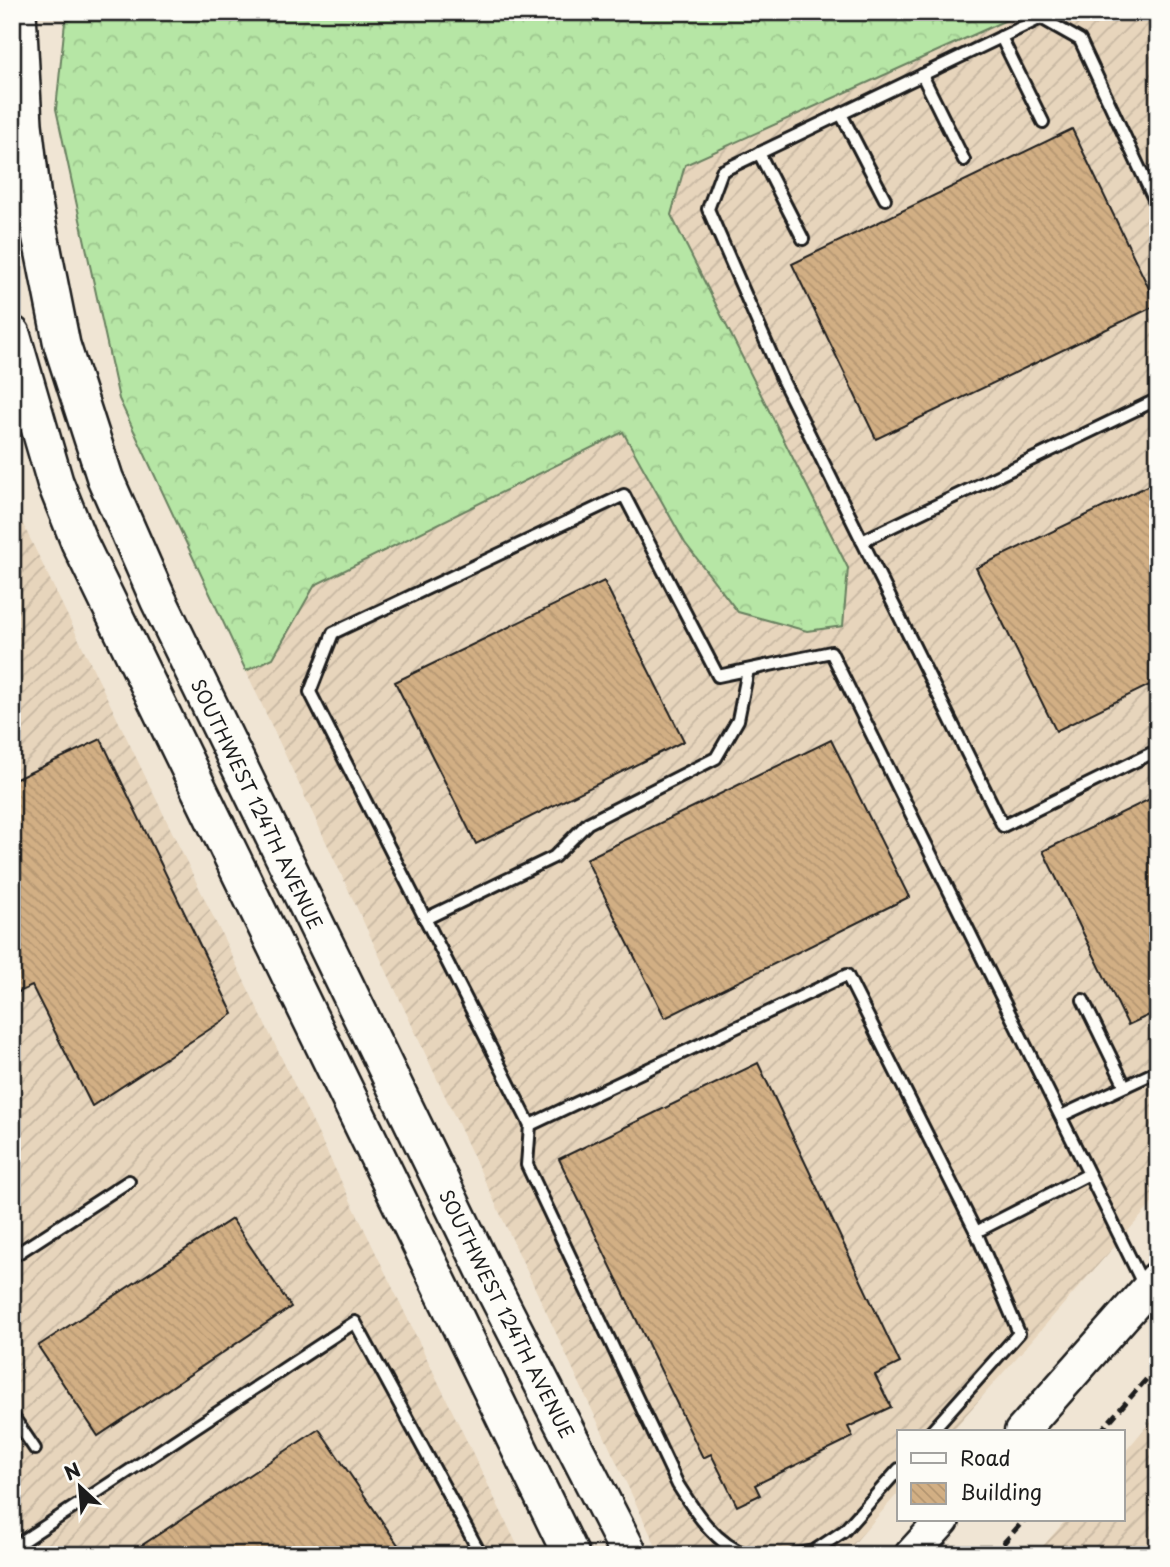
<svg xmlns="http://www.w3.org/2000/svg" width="1170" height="1567" font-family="'Playpen Sans',sans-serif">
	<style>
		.industrial { fill: url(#industrial-furrows) }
		.forest { fill: url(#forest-crowns); stroke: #698160; stroke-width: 2 }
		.building { fill: url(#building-back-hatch); stroke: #1c1c1c; stroke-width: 2 }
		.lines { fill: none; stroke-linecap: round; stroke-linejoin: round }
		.service-casing { stroke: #1c1c1c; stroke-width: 16 }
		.minor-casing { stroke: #1c1c1c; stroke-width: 28 }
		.secondary-casing { stroke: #1c1c1c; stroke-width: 37 }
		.primary-casing { stroke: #1c1c1c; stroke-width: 40 }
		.service { stroke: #fdfcf7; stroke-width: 10 }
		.minor { stroke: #fdfcf7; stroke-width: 23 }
		.secondary { stroke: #fdfcf7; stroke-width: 32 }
		.primary { stroke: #fdfcf7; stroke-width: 35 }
		.rail { stroke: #1c1c1c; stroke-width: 5; stroke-dasharray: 10 5; stroke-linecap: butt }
		.labels { text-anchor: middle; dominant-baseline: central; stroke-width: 5; stroke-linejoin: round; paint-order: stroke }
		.street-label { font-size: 19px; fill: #1c1c1c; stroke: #fdfcf7 }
	</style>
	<defs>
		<pattern id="industrial-furrows" width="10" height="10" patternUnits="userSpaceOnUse" patternTransform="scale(1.75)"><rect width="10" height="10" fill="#e7d5bc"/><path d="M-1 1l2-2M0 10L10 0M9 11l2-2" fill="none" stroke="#c6b6a1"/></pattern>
		<pattern id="forest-crowns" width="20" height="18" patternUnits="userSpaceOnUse" patternTransform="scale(1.75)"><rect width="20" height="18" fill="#b6e6a5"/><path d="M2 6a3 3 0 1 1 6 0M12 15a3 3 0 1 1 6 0" fill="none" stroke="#9cc58d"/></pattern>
		<pattern id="building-back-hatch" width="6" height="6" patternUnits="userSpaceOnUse" patternTransform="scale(1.75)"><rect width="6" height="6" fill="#d2af84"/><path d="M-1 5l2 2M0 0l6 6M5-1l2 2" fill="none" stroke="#b49671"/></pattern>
	</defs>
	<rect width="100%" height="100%" fill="#f0e5d4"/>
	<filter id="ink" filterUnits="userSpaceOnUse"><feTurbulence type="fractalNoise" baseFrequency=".0143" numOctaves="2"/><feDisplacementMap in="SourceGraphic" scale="14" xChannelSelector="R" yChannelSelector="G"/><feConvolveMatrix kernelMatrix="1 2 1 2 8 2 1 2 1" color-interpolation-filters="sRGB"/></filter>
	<g filter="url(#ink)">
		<g class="industrial">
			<polygon points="1024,12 1158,12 1158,1197 951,1432 899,1432 899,1492 844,1555 660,1555 246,671 273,658 314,585 624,432 685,543 848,568 671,215 685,165"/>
			<polygon points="12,502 41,561 522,1555 12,1555"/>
			<polygon points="1158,1413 1158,1555 1035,1555 1066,1520 1123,1520 1123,1454"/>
		</g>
		<polygon class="forest" points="85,12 1024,12 685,165 671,215 848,568 843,626 807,631 738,612 685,543 623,432 315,585 273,658 246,671 119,399 56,109 65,22"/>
		<g class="building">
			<polygon points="1072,129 1157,305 876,439 792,264"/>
			<polygon points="1158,481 1158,681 1056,731 976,568"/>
			<polygon points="604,581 684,741 476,844 395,682"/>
			<polygon points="101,739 233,1014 92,1106 32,986 12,995 12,781"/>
			<polygon points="831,740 909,897 665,1018 586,859"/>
			<polygon points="1158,795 1158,1011 1128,1025 1043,851"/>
			<polygon points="758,1063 900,1363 875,1375 891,1407 848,1427 853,1437 755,1485 760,1495 737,1506 711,1454 703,1458 559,1159"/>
			<polygon points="232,1219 291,1307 98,1436 38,1346"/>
			<polygon points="319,1429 405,1555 127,1555"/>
		</g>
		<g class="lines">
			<defs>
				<g id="service">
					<polyline points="1001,37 1043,122"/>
					<polyline points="922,75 964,160"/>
					<polyline points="841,114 885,199"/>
					<polyline points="759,153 803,239"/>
					<polyline points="1158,208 1080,40 1041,18 722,171 708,209 783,381 1003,826 1158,750"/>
					<polyline points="862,541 1158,399"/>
					<polyline points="425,919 554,857 588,823 716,758 738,720 748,670"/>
					<polyline points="1083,1000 1125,1086"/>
					<polyline points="1061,1116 1158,1071"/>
					<path d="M 530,1125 L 527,1165 L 678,1485 C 695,1512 716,1545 748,1555"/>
					<polyline points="1089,1174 831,652 718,676 624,495 333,633 310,692 530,1125 847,975 976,1232 1089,1174 1145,1288"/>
					<polyline points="12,1257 129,1181"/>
					<polyline points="12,1415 35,1449"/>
					<polyline points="931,1432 1019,1333 976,1232"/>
					<polyline points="12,1548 355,1322 481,1555"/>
					<polyline points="793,1555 814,1551 844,1531 899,1469"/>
				</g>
				<polyline id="minor" points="12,1551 15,1555"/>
				<g id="secondary">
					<polyline points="1021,1432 1158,1277"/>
					<polyline points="911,1555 943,1520"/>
				</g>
				<g id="primary">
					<path id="s1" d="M 18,12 L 24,124 L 33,199 L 62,345 L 105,478 L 158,599 L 486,1274 L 630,1555"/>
					<polyline points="12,334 55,482 79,542 571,1555"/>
				</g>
			</defs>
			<use href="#service" class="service-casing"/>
			<use href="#minor" class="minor-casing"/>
			<use href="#secondary" class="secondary-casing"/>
			<use href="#primary" class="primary-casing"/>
			<use href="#service" class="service"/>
			<use href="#minor" class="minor"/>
			<use href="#secondary" class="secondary"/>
			<use href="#primary" class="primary"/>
			<g class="rail">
				<polyline points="1100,1432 1158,1366"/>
				<polyline points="993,1555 1024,1520"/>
			</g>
		</g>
	</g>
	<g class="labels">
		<g class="street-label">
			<text stroke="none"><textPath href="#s1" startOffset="836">SOUTHWEST 124TH AVENUE</textPath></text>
			<text stroke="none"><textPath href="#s1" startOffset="1404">SOUTHWEST 124TH AVENUE</textPath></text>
		</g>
	</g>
	<rect width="1170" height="1567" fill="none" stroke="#fdfcf7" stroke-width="42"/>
	<rect x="21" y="21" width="1128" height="1525" fill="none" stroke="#1c1c1c" stroke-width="2.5" filter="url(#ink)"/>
	<rect x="897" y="1430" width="228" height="91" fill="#fdfcf7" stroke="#a3a29f" stroke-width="2"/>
	<rect x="911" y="1453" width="35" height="10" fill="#fdfcf7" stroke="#a3a29f" stroke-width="2"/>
	<text x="960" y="1466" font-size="21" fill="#1c1c1c">Road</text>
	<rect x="911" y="1483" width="35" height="21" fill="url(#building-back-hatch)" stroke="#a3a29f" stroke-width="2"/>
	<text x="960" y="1500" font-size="21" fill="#1c1c1c">Building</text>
	<g transform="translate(80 1487) rotate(334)" stroke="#fdfcf7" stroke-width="5" paint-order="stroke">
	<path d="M0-5L12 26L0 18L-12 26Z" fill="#1c1c1c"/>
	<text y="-10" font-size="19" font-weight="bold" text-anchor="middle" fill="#1c1c1c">N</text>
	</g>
</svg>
